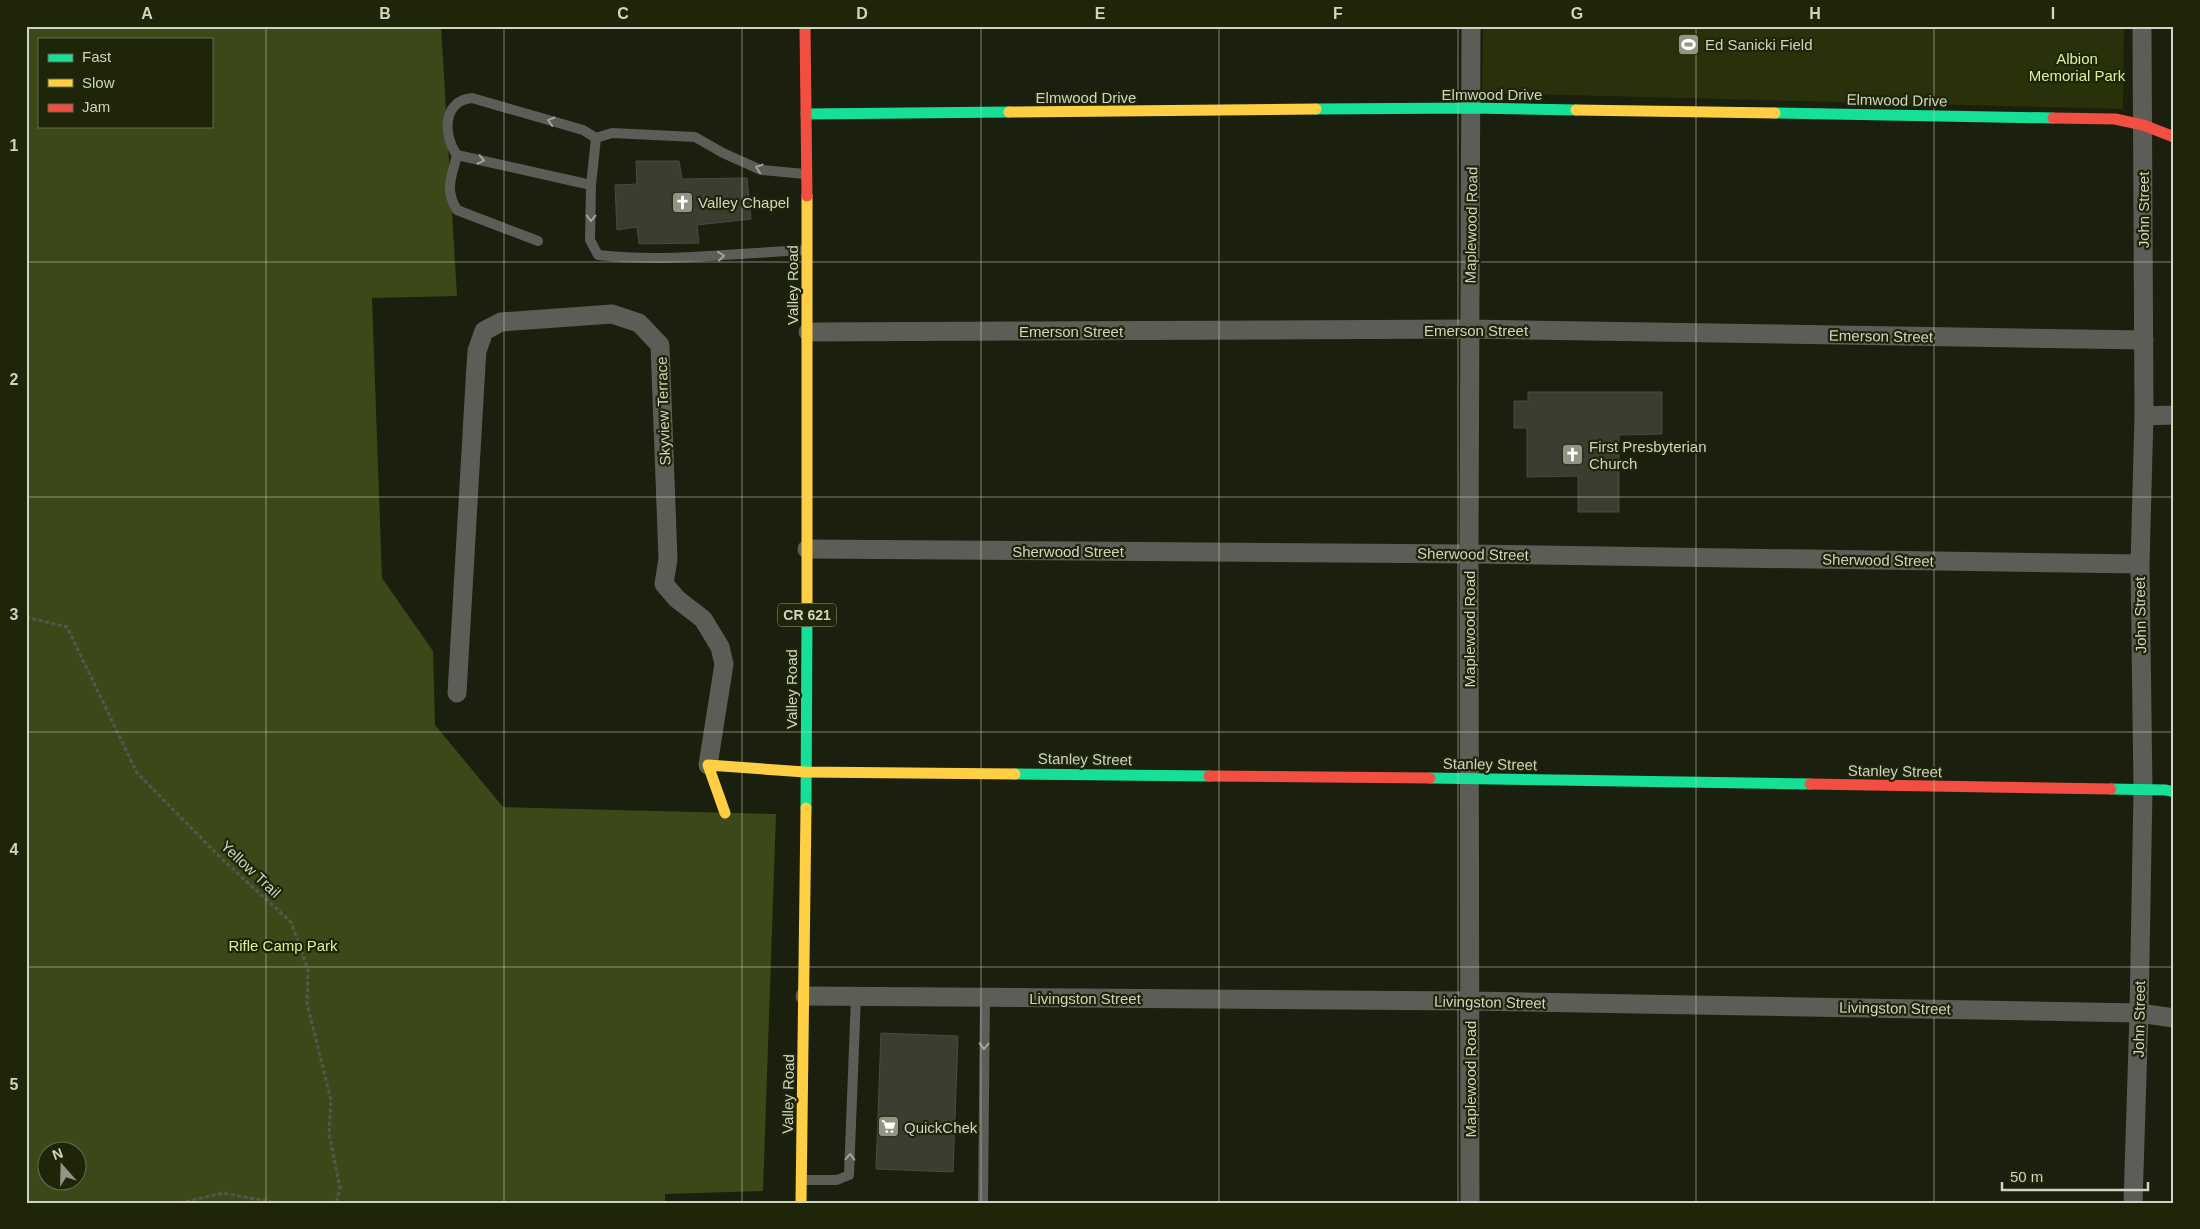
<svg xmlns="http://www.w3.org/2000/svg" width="2200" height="1229" font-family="Arial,sans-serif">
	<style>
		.green { fill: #29310a }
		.forest { fill: #3d4819; fill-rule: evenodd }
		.building { fill: #3a3e30; stroke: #484c3e }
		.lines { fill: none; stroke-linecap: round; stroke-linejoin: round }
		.path { stroke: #55574f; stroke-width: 3; stroke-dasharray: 4 2.5; stroke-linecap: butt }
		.lane { stroke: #5b5d56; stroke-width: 10 }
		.street { stroke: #5b5d56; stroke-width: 19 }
		.fast { stroke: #16e098; stroke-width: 11 }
		.slow { stroke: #ffcf43; stroke-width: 11 }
		.jam { stroke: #f24e42; stroke-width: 11 }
		.oneway { stroke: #a1a497 }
		.grid { fill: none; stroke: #cfd4c3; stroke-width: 1; stroke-opacity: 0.55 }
		.labels { text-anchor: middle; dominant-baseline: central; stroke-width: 4.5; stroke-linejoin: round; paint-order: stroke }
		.shield { fill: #1e2508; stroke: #9aa08b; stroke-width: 1 }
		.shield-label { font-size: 14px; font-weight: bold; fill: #cfd4c3 }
		.poi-label { font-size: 15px; fill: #cfd4c3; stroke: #1e2508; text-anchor: start }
		.park-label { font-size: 15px; fill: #daef9f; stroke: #1e2508 }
		.street-label { font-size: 15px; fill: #cfd4c3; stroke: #1e2508 }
		.neatline { fill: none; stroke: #cfd4c3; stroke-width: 2 }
		.grid-label { font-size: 16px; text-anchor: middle; font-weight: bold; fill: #cfd4c3 }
	</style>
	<rect width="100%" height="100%" fill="#1a1f0e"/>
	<polygon class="green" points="1483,26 2124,26 2123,109 1482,93"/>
	<path class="forest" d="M 26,26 L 441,26 L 457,296 L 372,298 L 382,578 L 433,651 L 435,725 L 503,807 L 776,814 L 763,1191 L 665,1194 L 665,1203 L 26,1203 ZM 39,39 L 211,39 L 211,126 L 39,126 ZM 48,1152 L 78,1152 L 78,1182 L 48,1182 Z"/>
	<g class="building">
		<polygon points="636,161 679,161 682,179 747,178 751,219 697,225 699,243 639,244 637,227 617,230 615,185 637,184"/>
		<polygon points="1528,392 1662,392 1662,434 1619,435 1619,512 1578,512 1578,476 1527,477 1527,428 1514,428 1514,401 1528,401"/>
		<polygon points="881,1033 958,1036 953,1172 876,1169"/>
	</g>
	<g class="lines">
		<g class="path">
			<polyline points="26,617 67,627 137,773 223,860 291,922 308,970 307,1003 331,1100 329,1133 340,1188 336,1203"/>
			<polyline points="180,1203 223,1193 277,1203"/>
		</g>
		<g class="lane">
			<path d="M 457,155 C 452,176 444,189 457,210 L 538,241"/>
			<path d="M 805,174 L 761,170 L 723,153 L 695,137 L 612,133 L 596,138 L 591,185 L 590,240 L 598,255 C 667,263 737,253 806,250"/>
			<path d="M 591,185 L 457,155 C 443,136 442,101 472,98 L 583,130 L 596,138"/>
			<polyline points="803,1180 837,1180 849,1175 856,996"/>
			<polyline points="983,1203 985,997"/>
		</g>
		<g class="street">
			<polyline points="808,332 1469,329 2144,340"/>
			<polyline points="2144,416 2174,415"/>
			<polyline points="807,549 1469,554 2140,564"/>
			<polyline points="457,693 476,365 477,351 484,331 501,322 612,314 639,323 660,345 668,559 664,584 677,599 703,619 720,647 724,664 708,765"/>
			<polyline points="805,996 1470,1001 2139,1013 2174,1018"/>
			<polyline points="1470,1203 1469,554 1471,26"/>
			<polyline points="2133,1203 2139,1013 2143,790 2140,564 2144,416 2142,26"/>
		</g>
		<g class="fast">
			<polyline points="1316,109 1472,108 1576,110"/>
			<polyline points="1775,113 2053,118"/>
			<polyline points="806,114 1009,112"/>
			<polyline points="1015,774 1209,776"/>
			<polyline points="1430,778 1810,784"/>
			<polyline points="2111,789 2166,790 2174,792"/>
			<polyline points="806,808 807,618"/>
		</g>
		<g class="slow">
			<polyline points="1576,110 1775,113"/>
			<polyline points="1009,112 1316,109"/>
			<polyline points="807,196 807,618"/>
			<polyline points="725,813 708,765 805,772 1015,774"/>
			<polyline points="801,1203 806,808"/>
		</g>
		<g class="jam">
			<polyline points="805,26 807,196"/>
			<polyline points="2053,118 2115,119 2143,125 2174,137"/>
			<polyline points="1209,776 1430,778"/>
			<polyline points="1810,784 2111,789"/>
		</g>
	</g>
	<defs><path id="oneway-chevron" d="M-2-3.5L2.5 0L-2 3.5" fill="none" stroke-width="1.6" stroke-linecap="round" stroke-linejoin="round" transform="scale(1.25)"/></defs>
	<g class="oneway">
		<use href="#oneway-chevron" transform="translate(551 121) rotate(-164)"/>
		<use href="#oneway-chevron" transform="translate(481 160) rotate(13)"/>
		<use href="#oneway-chevron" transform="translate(759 168) rotate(-162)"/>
		<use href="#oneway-chevron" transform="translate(591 218) rotate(91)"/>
		<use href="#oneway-chevron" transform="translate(721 256) rotate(-5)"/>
		<use href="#oneway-chevron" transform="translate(984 1046) rotate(91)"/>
		<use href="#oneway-chevron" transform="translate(850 1157) rotate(-88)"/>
	</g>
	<path class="grid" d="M 266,26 L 266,1203M 504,26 L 504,1203M 742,26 L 742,1203M 981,26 L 981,1203M 1219,26 L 1219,1203M 1458,26 L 1458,1203M 1696,26 L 1696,1203M 1934,26 L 1934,1203M 26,262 L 2174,262M 26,497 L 2174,497M 26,732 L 2174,732M 26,967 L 2174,967"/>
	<defs>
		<symbol id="stadium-square" viewBox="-11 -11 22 22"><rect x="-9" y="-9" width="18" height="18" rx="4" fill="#909584" stroke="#1e2508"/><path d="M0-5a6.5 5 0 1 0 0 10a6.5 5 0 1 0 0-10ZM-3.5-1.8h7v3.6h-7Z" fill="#fff"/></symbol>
		<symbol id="church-square" viewBox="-11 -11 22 22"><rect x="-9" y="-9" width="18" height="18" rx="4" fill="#909584" stroke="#1e2508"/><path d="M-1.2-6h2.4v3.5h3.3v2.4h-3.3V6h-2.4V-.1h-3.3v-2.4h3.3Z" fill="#fff"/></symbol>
		<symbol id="supermarket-square" viewBox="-11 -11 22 22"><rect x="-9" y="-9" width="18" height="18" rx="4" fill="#909584" stroke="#1e2508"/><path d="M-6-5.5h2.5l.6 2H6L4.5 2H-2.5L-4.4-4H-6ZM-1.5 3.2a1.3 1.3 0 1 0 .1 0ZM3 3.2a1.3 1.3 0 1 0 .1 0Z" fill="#fff"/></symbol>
	</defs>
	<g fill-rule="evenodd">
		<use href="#stadium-square" x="1676" y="32" width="25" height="25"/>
		<use href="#church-square" x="670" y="190" width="25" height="25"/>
		<use href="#church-square" x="1560" y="442" width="25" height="25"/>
		<use href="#supermarket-square" x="876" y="1114" width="25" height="25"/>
	</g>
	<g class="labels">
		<rect class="shield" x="778" y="603.5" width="58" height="23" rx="4"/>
		<g class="shield-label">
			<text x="807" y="615">CR 621</text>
		</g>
		<g class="poi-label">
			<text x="1705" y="44">Ed Sanicki Field</text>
			<text x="698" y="202">Valley Chapel</text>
			<text x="1589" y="446">First Presbyterian<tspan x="1589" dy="17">Church</tspan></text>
			<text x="904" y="1127">QuickChek</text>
		</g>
		<g class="park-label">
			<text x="2077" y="58">Albion<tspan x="2077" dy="17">Memorial Park</tspan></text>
			<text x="283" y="945">Rifle Camp Park</text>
		</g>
		<g class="street-label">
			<text x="1492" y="94">Elmwood Drive</text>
			<text x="1086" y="97">Elmwood Drive</text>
			<text transform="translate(1897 100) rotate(1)">Elmwood Drive</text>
			<text transform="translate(2143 210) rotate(-90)">John Street</text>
			<text transform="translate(1471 225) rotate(-89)">Maplewood Road</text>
			<text transform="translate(792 285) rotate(-90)">Valley Road</text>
			<text x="1476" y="330">Emerson Street</text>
			<text x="1071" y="331">Emerson Street</text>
			<text transform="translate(1881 336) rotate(1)">Emerson Street</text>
			<text transform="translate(663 411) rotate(-92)">Skyview Terrace</text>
			<text x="1068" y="551">Sherwood Street</text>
			<text transform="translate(1473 554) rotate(1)">Sherwood Street</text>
			<text transform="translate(1878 560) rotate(1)">Sherwood Street</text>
			<text transform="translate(2140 615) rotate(-91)">John Street</text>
			<text transform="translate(1469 629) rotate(-90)">Maplewood Road</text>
			<text transform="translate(791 689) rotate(-90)">Valley Road</text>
			<text transform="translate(1085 759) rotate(1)">Stanley Street</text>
			<text transform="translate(1490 764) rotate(1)">Stanley Street</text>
			<text transform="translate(1895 771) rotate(1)">Stanley Street</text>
			<text transform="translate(251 869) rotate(43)">Yellow Trail</text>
			<text x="1085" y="998">Livingston Street</text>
			<text transform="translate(1490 1002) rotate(1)">Livingston Street</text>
			<text transform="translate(1895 1008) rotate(1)">Livingston Street</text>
			<text transform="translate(2139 1019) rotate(-89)">John Street</text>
			<text transform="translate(1470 1079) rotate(-90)">Maplewood Road</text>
			<text transform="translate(788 1094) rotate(-89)">Valley Road</text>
		</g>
	</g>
	<rect width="2200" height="1229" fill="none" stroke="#1e2508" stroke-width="55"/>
	<rect x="38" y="38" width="175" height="90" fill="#1e2508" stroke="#656b53"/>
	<rect x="48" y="54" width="25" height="8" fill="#16e098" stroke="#656b53"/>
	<text x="82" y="62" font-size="15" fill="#cfd4c3">Fast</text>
	<rect x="48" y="79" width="25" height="8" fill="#ffcf43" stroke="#656b53"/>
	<text x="82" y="88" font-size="15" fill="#cfd4c3">Slow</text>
	<rect x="48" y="104" width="25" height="8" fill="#f24e42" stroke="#656b53"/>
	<text x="82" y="112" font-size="15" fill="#cfd4c3">Jam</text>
	<g transform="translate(62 1166) rotate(340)"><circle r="24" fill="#1e2508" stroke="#656b53"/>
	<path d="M0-4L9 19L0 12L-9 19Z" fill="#909584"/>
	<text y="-8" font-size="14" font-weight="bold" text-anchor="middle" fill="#cfd4c3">N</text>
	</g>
	<path d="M2002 1182v8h146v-8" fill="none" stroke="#cfd4c3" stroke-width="2.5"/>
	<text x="2010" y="1182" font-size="15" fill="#cfd4c3" stroke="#1e2508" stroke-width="4" paint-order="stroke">50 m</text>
	<rect x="28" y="28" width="2144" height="1174" class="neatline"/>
	<g class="grid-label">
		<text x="147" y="19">A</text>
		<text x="385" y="19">B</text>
		<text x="623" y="19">C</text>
		<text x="862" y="19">D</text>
		<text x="1100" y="19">E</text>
		<text x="1338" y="19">F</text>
		<text x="1577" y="19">G</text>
		<text x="1815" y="19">H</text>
		<text x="2053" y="19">I</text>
		<text x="14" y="151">1</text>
		<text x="14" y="385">2</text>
		<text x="14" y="620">3</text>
		<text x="14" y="855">4</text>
		<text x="14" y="1090">5</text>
	</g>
</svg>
